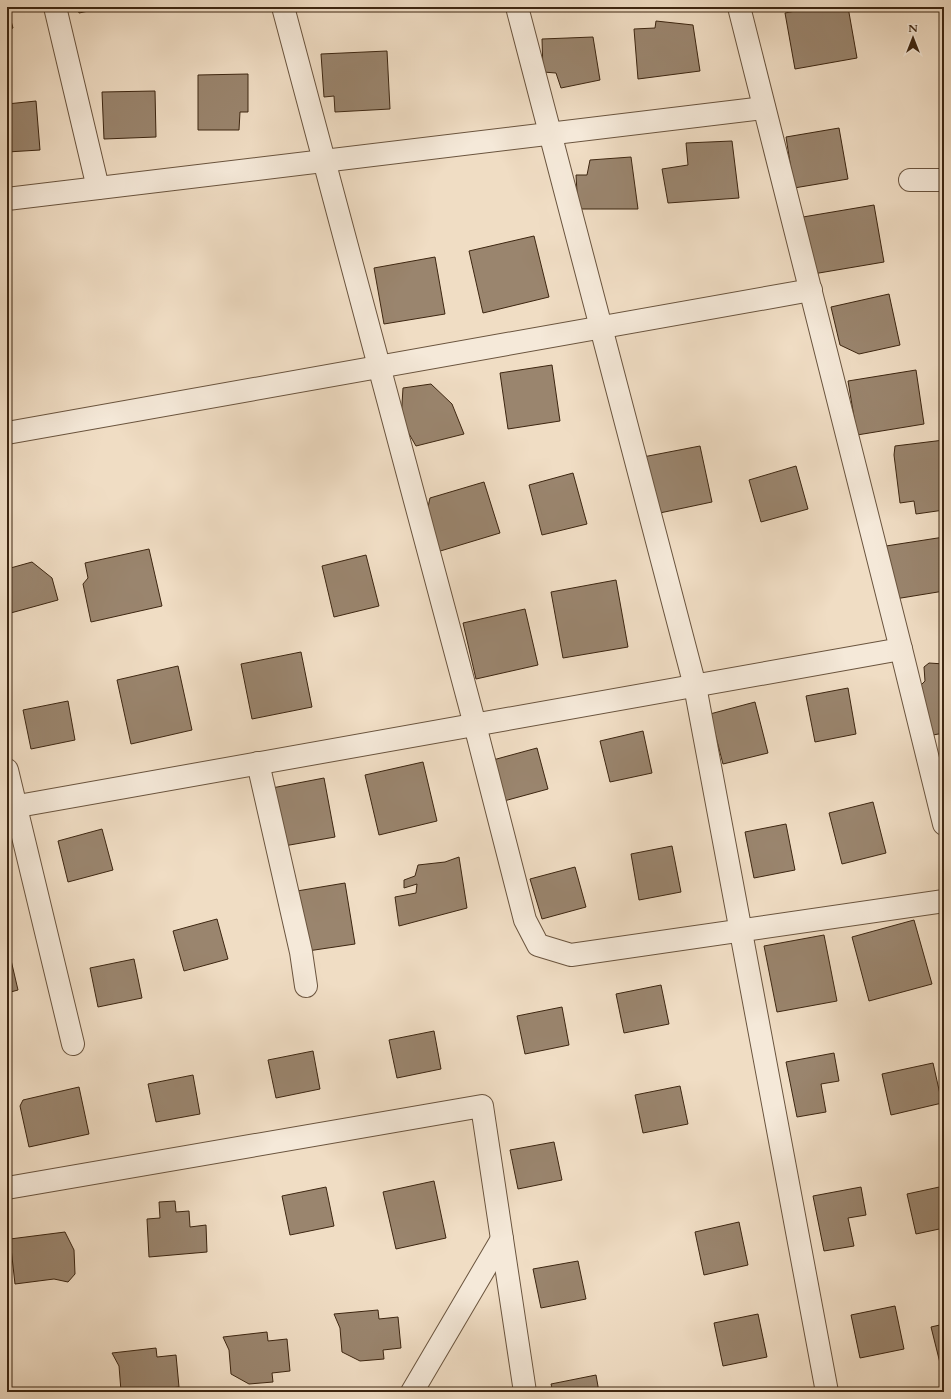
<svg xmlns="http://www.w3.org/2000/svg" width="951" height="1399" font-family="Cardo,serif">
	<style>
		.building { fill: #9a856e; stroke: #3d2611 }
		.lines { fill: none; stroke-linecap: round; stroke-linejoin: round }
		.minor-casing { stroke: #6a543e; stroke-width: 24 }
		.minor { stroke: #f5e9d9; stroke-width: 22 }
	</style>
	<rect width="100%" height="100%" fill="#f0ddc4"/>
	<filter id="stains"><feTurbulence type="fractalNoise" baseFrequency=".005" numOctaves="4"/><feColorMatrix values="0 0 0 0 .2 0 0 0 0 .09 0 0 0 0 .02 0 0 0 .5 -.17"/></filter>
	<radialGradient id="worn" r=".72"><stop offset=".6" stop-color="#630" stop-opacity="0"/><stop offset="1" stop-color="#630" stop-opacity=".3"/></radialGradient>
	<g class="building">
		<polygon points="7,7 13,28 7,30"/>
		<polygon points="77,7 107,7 79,13"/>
		<polygon points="180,7 191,7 181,10"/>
		<polygon points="816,7 848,7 857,58 795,69 785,13"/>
		<polygon points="656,21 693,25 700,71 638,79 634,29 655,28"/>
		<polygon points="593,37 600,80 561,88 556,73 543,72 542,39"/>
		<polygon points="387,51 390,109 335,112 334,96 324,97 321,54"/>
		<polygon points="248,74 248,112 240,112 239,130 198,130 198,75"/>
		<polygon points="155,91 156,137 104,139 102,92"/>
		<polygon points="36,101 40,150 7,152 7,104"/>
		<polygon points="839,128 848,179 794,188 786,137"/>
		<polygon points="732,141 739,198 668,203 662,169 688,165 686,143"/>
		<polygon points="631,157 638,209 578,209 576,175 587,175 590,160"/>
		<polygon points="874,205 884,262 813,274 803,217"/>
		<polygon points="534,236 549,297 483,313 469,251"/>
		<polygon points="435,257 445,314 384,324 374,268"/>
		<polygon points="889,294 900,345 859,354 840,345 831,307"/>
		<polygon points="552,365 560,421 508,429 500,373"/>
		<polygon points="916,370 924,424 857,435 848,381"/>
		<polygon points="431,384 452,404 464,434 416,446 401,420 403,388"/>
		<polygon points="944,440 944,510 916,514 914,501 900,503 894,455 895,446"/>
		<polygon points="700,446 712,502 655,514 643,457"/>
		<polygon points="796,466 808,509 761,522 749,480"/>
		<polygon points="573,473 587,524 542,535 529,485"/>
		<polygon points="484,482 500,533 437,552 426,516 430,498"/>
		<polygon points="944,537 944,591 895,599 886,546"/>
		<polygon points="149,549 162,606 91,622 83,584 88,578 85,563"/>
		<polygon points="366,555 379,606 334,617 322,566"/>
		<polygon points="32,562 52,578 58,600 7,614 7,569"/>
		<polygon points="616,580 628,647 563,658 551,592"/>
		<polygon points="525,609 538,665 476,679 463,623"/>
		<polygon points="301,652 312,707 252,719 241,664"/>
		<polygon points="929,663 944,664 944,733 933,735 920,686 925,681 924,667"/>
		<polygon points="178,666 192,730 131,744 117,680"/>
		<polygon points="848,688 856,734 815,742 806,696"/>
		<polygon points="68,701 75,740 31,749 23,710"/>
		<polygon points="755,702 768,753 723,764 710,714"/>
		<polygon points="643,731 652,773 610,782 600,741"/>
		<polygon points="537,748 548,789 504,801 493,760"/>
		<polygon points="423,762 437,821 379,835 365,775"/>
		<polygon points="324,778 335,837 284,846 272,788"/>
		<polygon points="873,802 886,853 842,864 829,813"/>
		<polygon points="786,824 795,870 754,878 745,832"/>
		<polygon points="102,829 113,870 68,882 58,841"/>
		<polygon points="672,846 681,892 639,900 631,854"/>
		<polygon points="459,857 467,908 399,926 395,897 416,893 417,884 404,888 404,880 415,876 418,865 445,862"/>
		<polygon points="575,867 586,907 542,919 530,879"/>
		<polygon points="345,883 355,944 301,952 291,892"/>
		<polygon points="217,919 228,959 184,971 173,931"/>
		<polygon points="914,920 932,984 869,1001 852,937"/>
		<polygon points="824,935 837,1001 777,1012 764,946"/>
		<polygon points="7,943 18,990 7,993"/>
		<polygon points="134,959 142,998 98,1007 90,968"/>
		<polygon points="661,985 669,1024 624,1033 616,994"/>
		<polygon points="562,1007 569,1045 525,1054 517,1016"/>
		<polygon points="434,1031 441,1069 397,1078 389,1040"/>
		<polygon points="313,1051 320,1089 276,1098 268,1060"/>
		<polygon points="834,1053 839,1081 821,1084 826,1112 797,1117 786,1062"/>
		<polygon points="933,1063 942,1103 891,1115 882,1074"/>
		<polygon points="193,1075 200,1114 156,1122 148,1084"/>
		<polygon points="680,1086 688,1124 643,1133 635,1095"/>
		<polygon points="79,1087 89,1134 29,1147 20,1106 23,1100"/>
		<polygon points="554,1142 562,1180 518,1189 510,1150"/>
		<polygon points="434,1181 446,1238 396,1249 383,1192"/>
		<polygon points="944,1186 944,1228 916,1234 907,1194"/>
		<polygon points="326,1187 334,1226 290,1235 282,1196"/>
		<polygon points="861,1187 866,1215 848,1218 854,1246 824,1251 813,1196"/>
		<polygon points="175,1201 176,1212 189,1211 190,1227 206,1225 207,1252 149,1257 147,1219 160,1218 159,1202"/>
		<polygon points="739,1222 748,1265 704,1275 695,1232"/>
		<polygon points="65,1232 74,1250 75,1274 68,1282 54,1279 15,1284 10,1239"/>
		<polygon points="578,1261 586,1299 541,1308 533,1269"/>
		<polygon points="895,1306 904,1349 860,1358 851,1315"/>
		<polygon points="378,1310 379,1319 398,1317 401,1348 383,1350 384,1359 360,1361 342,1352 340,1328 334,1314"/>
		<polygon points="758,1314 767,1357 723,1366 714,1323"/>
		<polygon points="944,1324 944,1366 941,1367 931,1327"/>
		<polygon points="267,1332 268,1341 287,1339 290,1371 272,1373 273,1382 249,1384 231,1374 229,1350 223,1337"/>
		<polygon points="156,1348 157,1357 176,1355 179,1387 162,1389 162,1392 123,1392 121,1391 119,1366 112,1353"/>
		<polygon points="596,1375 599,1392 553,1392 551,1384"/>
	</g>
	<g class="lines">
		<defs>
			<g id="minor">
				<polyline points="55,7 98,188"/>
				<polyline points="283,7 475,725 525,920 538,945 571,955 944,901"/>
				<polyline points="517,7 695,686 827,1392"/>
				<polyline points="739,7 901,649 944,824"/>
				<polyline points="910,180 944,180"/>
				<polyline points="7,199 764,108"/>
				<polyline points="7,433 811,290"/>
				<polyline points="258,763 301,952 306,986"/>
				<polyline points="7,770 73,1044"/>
				<polyline points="7,808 901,649"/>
				<polyline points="7,1188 482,1106 525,1392"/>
				<polyline points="412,1392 502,1239"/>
			</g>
		</defs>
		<use href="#minor" class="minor-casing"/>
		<use href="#minor" class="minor"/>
	</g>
	<rect width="951" height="1399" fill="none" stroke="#f0ddc4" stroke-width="24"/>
	<rect x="8" y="8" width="935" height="1383" fill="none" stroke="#3d2611" stroke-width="2"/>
	<rect x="12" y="12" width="927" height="1375" fill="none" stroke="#3d2611"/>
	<g transform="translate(913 38)" stroke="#f5e9d9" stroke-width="3" paint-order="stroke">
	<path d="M0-3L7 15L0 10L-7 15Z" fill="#3d2611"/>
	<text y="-6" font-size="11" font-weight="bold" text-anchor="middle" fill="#3d2611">N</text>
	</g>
	<rect width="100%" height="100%" filter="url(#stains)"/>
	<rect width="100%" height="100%" fill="url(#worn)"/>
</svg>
